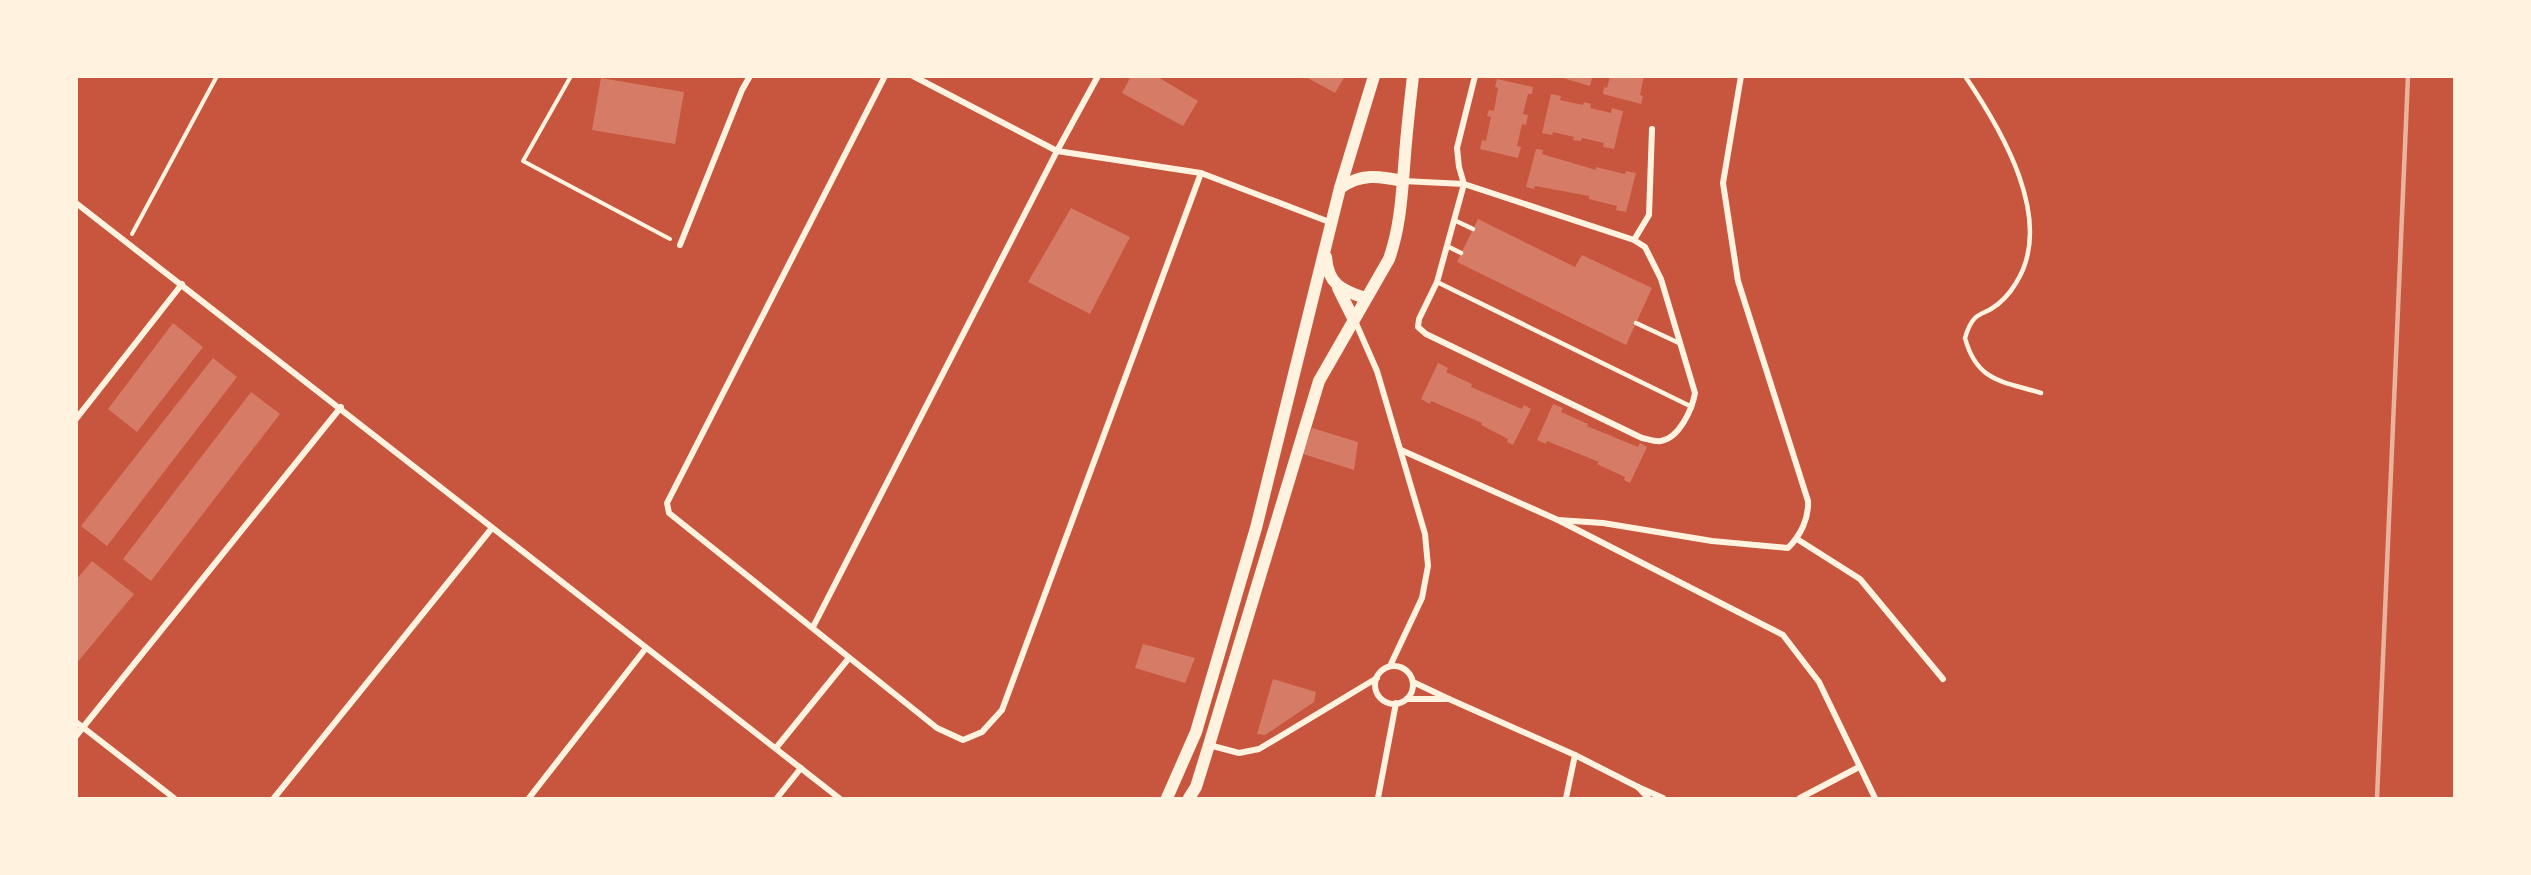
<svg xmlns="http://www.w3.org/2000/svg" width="2531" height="875" font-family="'DM Sans',sans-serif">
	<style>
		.building { fill: #d67c66 }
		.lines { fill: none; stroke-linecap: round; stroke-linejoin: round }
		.path { stroke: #fff3e0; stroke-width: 4 }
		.service { stroke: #fff3e0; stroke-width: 4.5 }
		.minor { stroke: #fff3e0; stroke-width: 6 }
		.secondary { stroke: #fff3e0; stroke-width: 12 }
		.rail { stroke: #e9b49f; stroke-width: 4.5 }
	</style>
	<rect width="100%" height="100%" fill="#c8553d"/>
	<g class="building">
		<polygon points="1131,76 1156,76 1198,101 1183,126 1122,93"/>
		<polygon points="1304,76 1345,76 1335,93"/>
		<polygon points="1556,76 1588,76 1592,78 1590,86"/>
		<polygon points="1610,76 1644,76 1640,95 1643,96 1641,104 1603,94 1604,87 1607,88"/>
		<polygon points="601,78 684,92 675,144 592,130"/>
		<polygon points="1497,79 1533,87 1532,94 1528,94 1523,114 1528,115 1526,125 1522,124 1517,146 1521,147 1518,158 1480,149 1482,140 1486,141 1491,117 1487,116 1489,110 1494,111 1498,88 1495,87"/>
		<polygon points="1551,94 1561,96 1560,100 1583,105 1584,102 1591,104 1590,108 1611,113 1612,108 1623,111 1614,149 1603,147 1604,143 1582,138 1581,141 1573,140 1574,137 1553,132 1552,135 1542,133"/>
		<polygon points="1536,149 1543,150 1542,154 1596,170 1596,167 1625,174 1626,171 1636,173 1626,212 1616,210 1617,206 1589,199 1589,196 1535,186 1534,189 1526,187"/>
		<polygon points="1071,208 1130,237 1090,314 1028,282"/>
		<polygon points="1478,219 1575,267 1582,255 1652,288 1626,345 1457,262"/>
		<polygon points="173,323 203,347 137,432 108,409"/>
		<polygon points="213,358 237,377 107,546 81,526"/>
		<polygon points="1438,363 1448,368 1446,372 1472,384 1471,387 1522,409 1524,405 1531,409 1513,445 1507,442 1508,439 1481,425 1482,423 1431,401 1430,404 1421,399"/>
		<polygon points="251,392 280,414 151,581 123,559"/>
		<polygon points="1553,404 1563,408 1561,412 1588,424 1587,426 1638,447 1640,443 1647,447 1630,483 1624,480 1625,477 1597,464 1599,462 1547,441 1546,444 1537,440"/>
		<polygon points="1312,428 1358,442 1354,470 1303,454"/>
		<polygon points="92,561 134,594 76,664 76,580"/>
		<polygon points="1143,644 1195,658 1185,683 1135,668"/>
		<polygon points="1273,679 1316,692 1314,702 1265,735 1257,734"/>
	</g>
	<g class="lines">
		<g class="path">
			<polyline points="571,76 523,161 670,239"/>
			<polyline points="132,234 217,76"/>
		</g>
		<g class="service">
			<path d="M 1965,76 C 2001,129 2056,220 2016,283 C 2010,293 2001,303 1991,309 C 1986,312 1979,314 1975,318 C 1970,323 1967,331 1965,338 C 1977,382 2002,381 2041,393"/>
			<polyline points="1454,220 1473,229"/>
			<polyline points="1447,246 1461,253"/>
			<polyline points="1437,282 1692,407"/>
			<polyline points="1636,323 1679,343"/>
		</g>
		<g class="minor">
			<polyline points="885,76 667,503 669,513 937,728 963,740 982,732 1002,710 1201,173"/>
			<polyline points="913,76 1057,151 1201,173 1332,223"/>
			<path d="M 1403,181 L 1464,184 L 1634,240 L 1645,247 L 1661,279 L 1695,393 C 1692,410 1679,438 1661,441 C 1655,442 1648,439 1642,438 L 1426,334 L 1418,327 L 1419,319 L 1437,282 L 1464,184 L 1459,167 L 1457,148 L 1475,76"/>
			<polyline points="76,203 839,798"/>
			<polyline points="1634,240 1649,215 1652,129"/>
			<polyline points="680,245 742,90 750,76"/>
			<polyline points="1355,321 1377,371 1425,534 1428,566 1422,598 1390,666"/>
			<polyline points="76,419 182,284"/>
			<polyline points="1401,450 1558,520 1783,635 1819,682 1875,798"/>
			<path d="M 1558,520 L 1603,523 L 1712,541 L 1788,548 C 1800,536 1809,519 1808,501 L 1738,281 L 1723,183 L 1741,76"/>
			<polyline points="1797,539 1860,579 1943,679"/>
			<polyline points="813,627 1057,151 1098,76"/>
			<circle cx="1394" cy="685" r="19"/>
			<polyline points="1407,699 1449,699 1413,682"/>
			<polyline points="1449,699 1575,755 1638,787"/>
			<polyline points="76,722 174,798"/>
			<polyline points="76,736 341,407"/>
			<polyline points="1209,745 1239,753 1259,749 1377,678"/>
			<polyline points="776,748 849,658"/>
			<polyline points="274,798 492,528"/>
			<polyline points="529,798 646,648"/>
			<polyline points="777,798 801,768"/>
			<polyline points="1378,798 1396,703"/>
			<polyline points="1566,798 1575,755"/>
			<polyline points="1648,798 1638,787 1663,798"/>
			<polyline points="1800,798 1859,767"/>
		</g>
		<g class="secondary">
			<path d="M 1340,188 C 1361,173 1379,176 1403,181"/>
			<path d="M 1326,257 C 1328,284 1341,290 1365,298"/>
			<polyline points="1338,288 1353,318"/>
			<polyline points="1167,798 1196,732 1256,528 1340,188 1374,76"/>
			<path d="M 1189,798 L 1196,787 L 1209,745 L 1319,381 L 1389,259 C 1401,225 1402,191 1405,155 C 1407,128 1410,103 1413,76"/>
		</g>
		<polyline class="rail" points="2377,798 2408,76"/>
	</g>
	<rect width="2531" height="875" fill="none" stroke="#fff3e0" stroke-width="156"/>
</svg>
